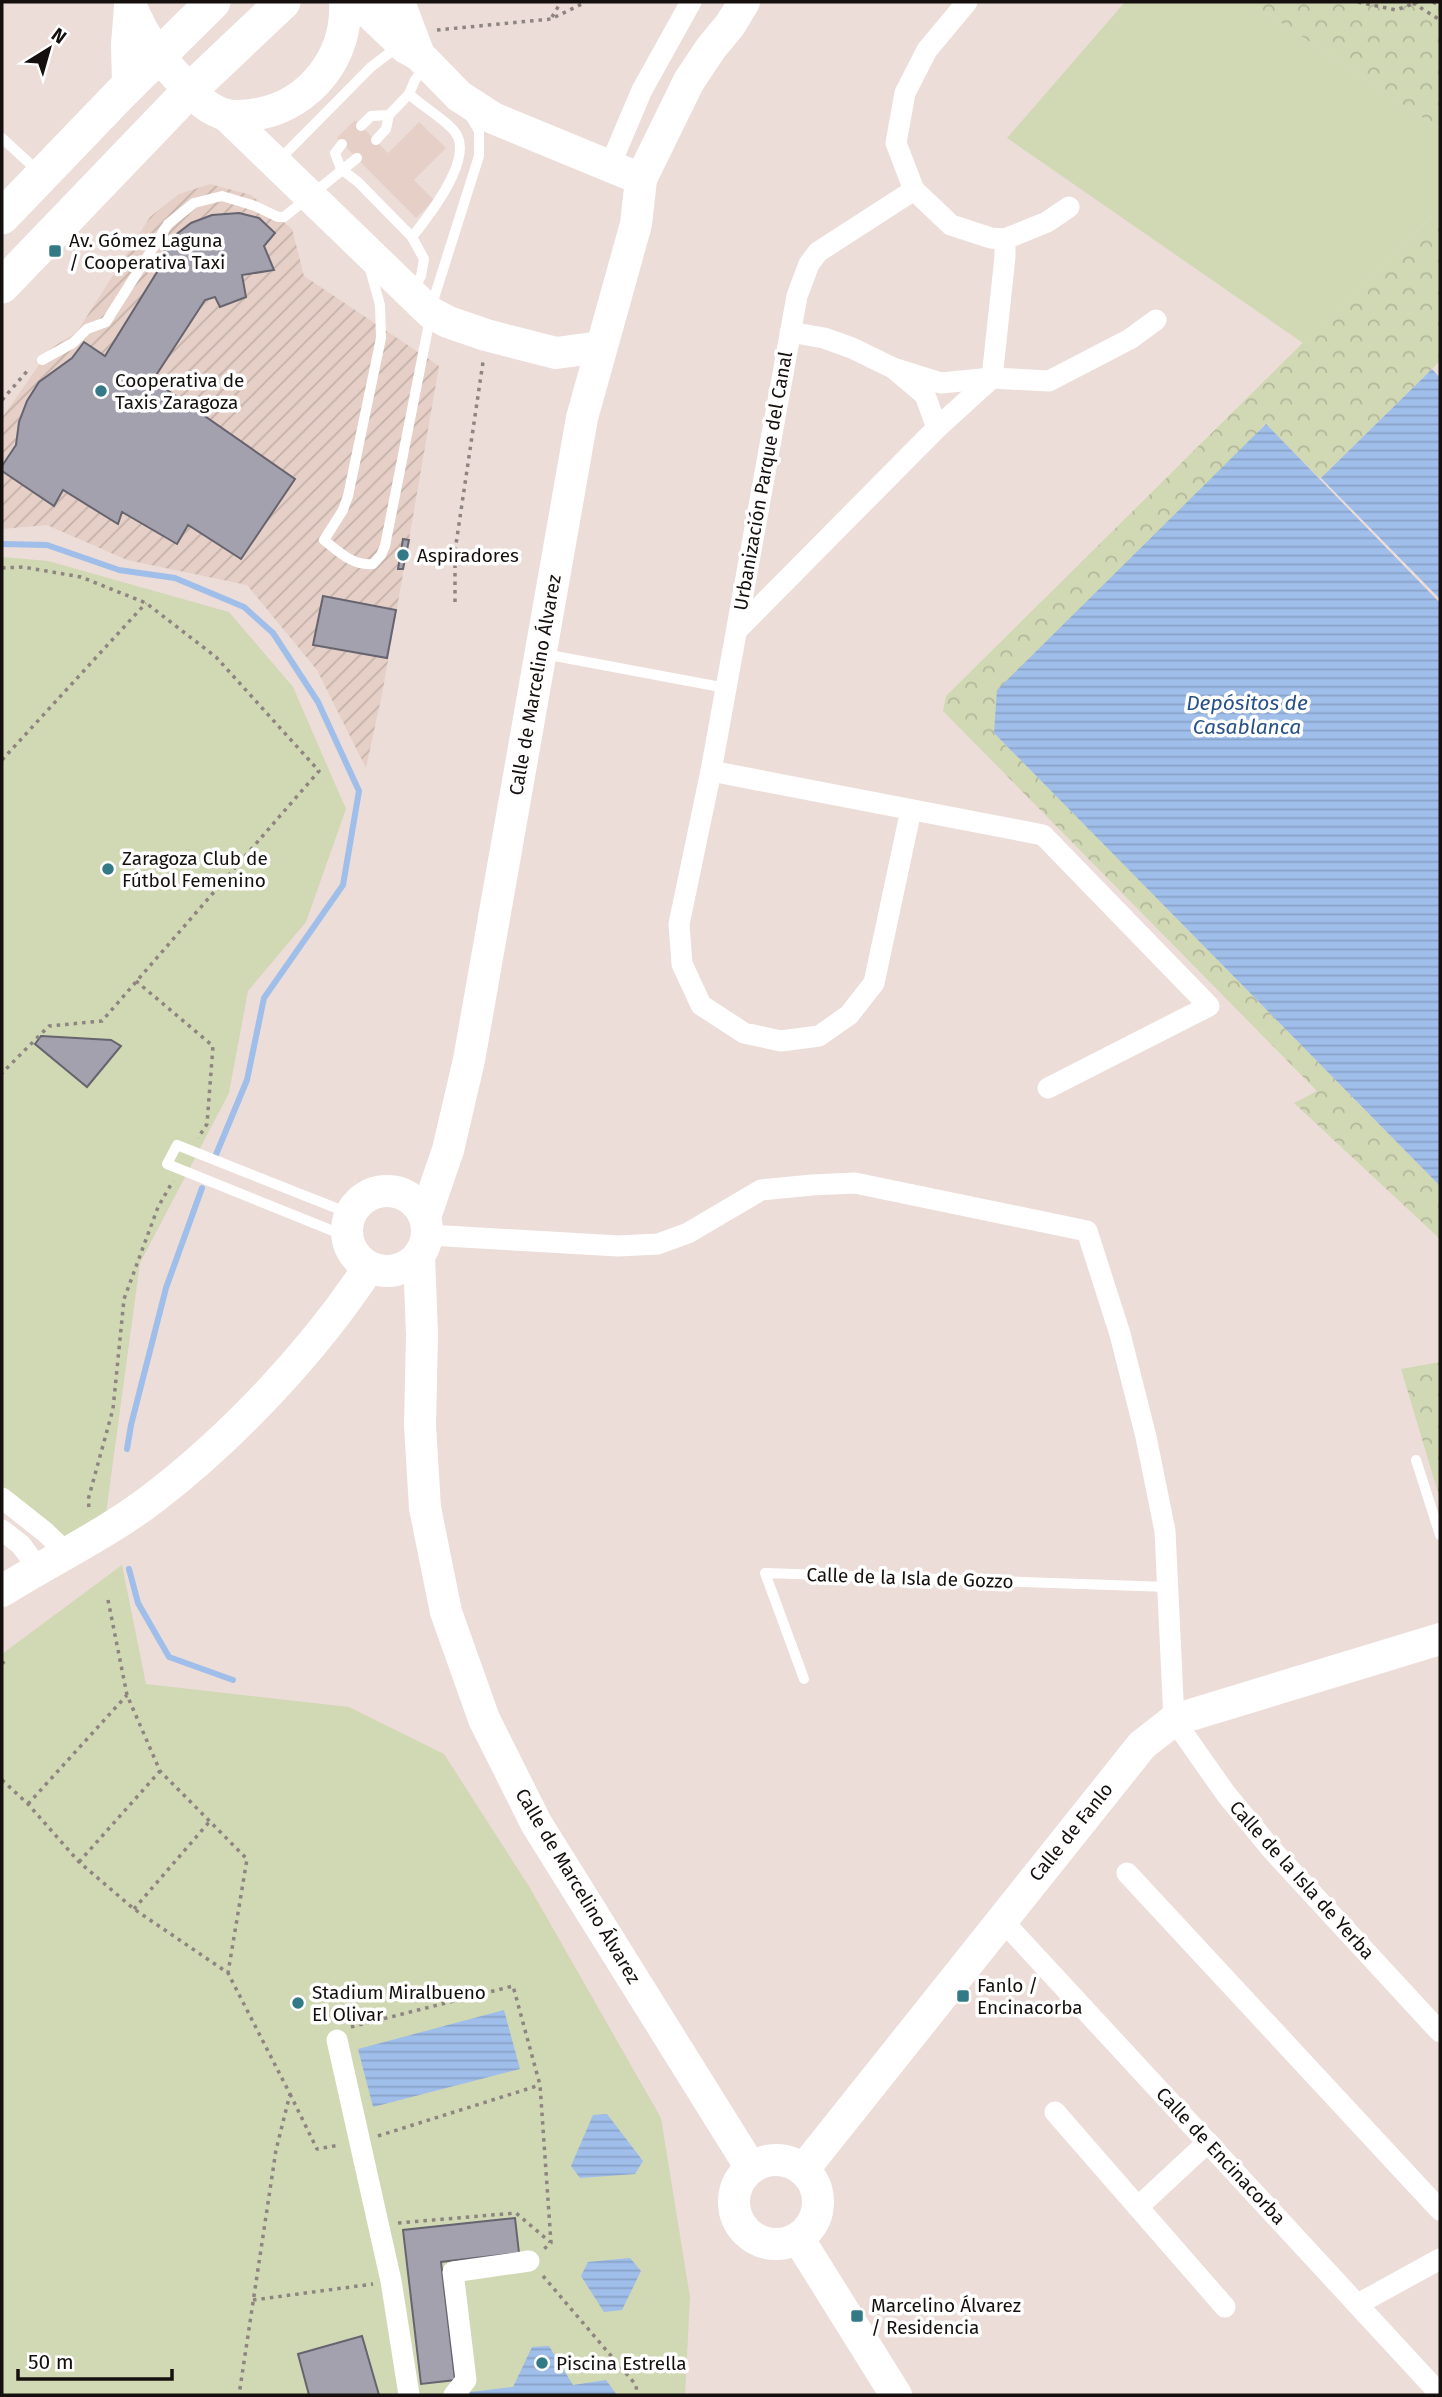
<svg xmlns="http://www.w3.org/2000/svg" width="1442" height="2397" font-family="'Fira Sans',sans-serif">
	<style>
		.built { fill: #e5cfc6 }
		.industrial { fill: url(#industrial-furrows) }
		.grass { fill: #d1d8b4 }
		.forest { fill: url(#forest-crowns) }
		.water { fill: url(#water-rules) }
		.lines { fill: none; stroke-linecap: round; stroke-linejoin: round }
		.stream { stroke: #9fbeea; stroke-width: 6 }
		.building { fill: #a4a1ae; stroke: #66646f; stroke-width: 2 }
		.path { stroke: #8e8480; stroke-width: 3.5; stroke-dasharray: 3.5 5; stroke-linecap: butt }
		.lane { stroke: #fff; stroke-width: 10 }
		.street { stroke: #fff; stroke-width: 21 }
		.secondary { stroke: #fff; stroke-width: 32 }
		.primary { stroke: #fff; stroke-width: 35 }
		.poi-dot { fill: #347a86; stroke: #fff; stroke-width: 2.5 }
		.labels { text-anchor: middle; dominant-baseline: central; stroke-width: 7; stroke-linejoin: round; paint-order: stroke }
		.poi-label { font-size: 19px; fill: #15100e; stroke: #fff; text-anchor: start }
		.street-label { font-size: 19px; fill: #15100e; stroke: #fff }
		.water-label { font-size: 21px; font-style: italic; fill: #295188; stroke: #fff }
	</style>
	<defs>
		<pattern id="industrial-furrows" width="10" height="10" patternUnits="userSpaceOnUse" patternTransform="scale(1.75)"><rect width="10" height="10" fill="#e5cfc6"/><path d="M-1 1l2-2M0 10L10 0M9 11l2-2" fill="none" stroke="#c4b1a9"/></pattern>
		<pattern id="forest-crowns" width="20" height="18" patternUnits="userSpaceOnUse" patternTransform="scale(1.75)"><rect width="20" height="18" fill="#d1d8b4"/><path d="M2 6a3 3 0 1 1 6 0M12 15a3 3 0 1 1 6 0" fill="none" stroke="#b3b89a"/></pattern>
		<pattern id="water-rules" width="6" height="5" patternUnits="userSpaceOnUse" patternTransform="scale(1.75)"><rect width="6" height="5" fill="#9fbeea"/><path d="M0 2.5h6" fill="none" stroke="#88a2c8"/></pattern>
	</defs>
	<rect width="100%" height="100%" fill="#ecddd8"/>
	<polygon class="built" points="355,120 388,153 419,122 446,148 414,180 434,200 416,218 337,138"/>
	<polygon class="industrial" points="210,184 251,195 292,229 304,276 439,366 383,689 366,768 317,670 247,585 127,560 47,525 2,529 2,418 50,349 77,332 150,217 179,194"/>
	<g class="grass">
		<polygon points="1125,2 1250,2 1440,129 1440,207 1303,343 1007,138"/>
		<polygon points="2,557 48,561 229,612 293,687 346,809 306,922 248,991 229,1093 140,1263 102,1543 75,1558 2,1497"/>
		<polygon points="122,1565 146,1684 349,1707 444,1754 530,1888 661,2118 690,2297 685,2395 2,2395 2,1654"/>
	</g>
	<g class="forest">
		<polygon points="1250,2 1440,2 1440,129"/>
		<polygon points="1440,207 1440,361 1320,479 1265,424 994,733 1440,1186 1440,1239 1294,1103 1317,1091 943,711 946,696"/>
		<polygon points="1440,1362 1440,1499 1401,1369"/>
	</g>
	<g class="water">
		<polygon points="1432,369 1440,378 1440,599 1321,478"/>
		<polygon points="1266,424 1440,603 1440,1186 994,733 997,690"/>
		<polygon points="504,2010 520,2069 373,2107 358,2049"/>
		<polygon points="607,2114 643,2161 635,2174 580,2178 571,2166 593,2115"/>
		<polygon points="630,2258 641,2271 622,2310 604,2312 581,2276 588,2262"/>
		<polygon points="549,2346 573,2385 606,2380 617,2395 468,2395 470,2392 513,2387 532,2347"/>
	</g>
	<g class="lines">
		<g class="stream">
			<polyline points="2,544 47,545 119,570 175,578 244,607 273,633 318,702 359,791 343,885 264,998 247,1080 215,1157"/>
			<polyline points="127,1449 131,1425 166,1288 202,1188"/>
			<polyline points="129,1569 138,1603 169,1657 233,1680"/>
		</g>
	</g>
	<g class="building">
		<polygon points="239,213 259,218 275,233 264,246 274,270 242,275 246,297 220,307 215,297 205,300 153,380 295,479 241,559 188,525 177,544 122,512 118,524 63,490 54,506 2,471 2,466 16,445 19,422 27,401 39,382 72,358 84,342 105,356 157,272 163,253 173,237 191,223 212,215"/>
		<polygon points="403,539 409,540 403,569 398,569"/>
		<polygon points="323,596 396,610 387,658 313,645"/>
		<polygon points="41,1036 111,1040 121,1046 87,1087 35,1044"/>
		<polygon points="515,2218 519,2253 441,2262 455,2380 421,2384 403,2230"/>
		<polygon points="362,2336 379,2395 309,2395 298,2354"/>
	</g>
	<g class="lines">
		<g class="path">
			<polyline points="1358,2 1396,10 1418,2"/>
			<polyline points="1433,2 1440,6"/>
			<polyline points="1413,3 1440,20"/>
			<polyline points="552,17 561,2"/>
			<polyline points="437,30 551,19 586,2"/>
			<polyline points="2,400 29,369"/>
			<polyline points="2,568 23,567 81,577 146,603 216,657 319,771 102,1021 49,1026 2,1073"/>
			<polyline points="455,602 455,551 483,362"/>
			<polyline points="2,760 146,603"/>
			<polyline points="136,981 213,1046 207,1124 198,1138"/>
			<polyline points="89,1507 88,1500 113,1409 124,1299 158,1207 173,1181"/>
			<polyline points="108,1600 127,1695 160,1771 247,1859 228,1973"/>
			<polyline points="2,1664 7,1658"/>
			<polyline points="2,1780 28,1804 79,1862 134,1909 228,1973 290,2094 276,2150 239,2395"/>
			<polyline points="28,1804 127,1695"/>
			<polyline points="79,1862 160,1771"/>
			<polyline points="134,1909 210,1821"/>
			<polyline points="351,2027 513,1986 540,2085 551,2243 544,2249"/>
			<polyline points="290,2094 317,2149 340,2145"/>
			<polyline points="378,2136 540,2085"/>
			<polyline points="398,2223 516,2213 550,2242"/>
			<polyline points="543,2276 636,2385 637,2395"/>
			<polyline points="253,2300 373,2284"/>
		</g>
		<g class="lane">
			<path d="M 409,94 C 423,107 445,119 455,132 C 475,158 428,217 412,237"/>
			<polyline points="361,126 371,116 389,115"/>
			<polyline points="2,138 40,173"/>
			<polyline points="376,140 386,129 389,115 409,94 415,80 426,66"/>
			<polyline points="342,144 335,153 341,169 358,182 412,237 424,259 421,276 413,291"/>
			<polyline points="278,161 371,67 388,54 403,49"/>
			<path d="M 370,269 L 380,305 L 381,338 L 348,496 L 343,510 L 324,540 C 339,552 353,566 373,564 L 381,555 L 385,546 L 434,298 L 479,156 L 479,131 L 470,116"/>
			<polyline points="42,360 73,343 87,329 106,322 168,224 194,203 222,196 255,206 278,217 284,217 357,158"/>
			<polyline points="544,654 726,688"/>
			<polyline points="348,1237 167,1164 177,1145 351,1214"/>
			<polyline points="1416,1460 1440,1535"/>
			<polyline points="804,1679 765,1573 1168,1587"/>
		</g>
		<g class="street">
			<polyline points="967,2 927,50 905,93 896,143 914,190 951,225 991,238 1005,239 1047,222 1069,207"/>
			<polyline points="614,156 642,90 691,2"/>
			<polyline points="790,332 824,338 852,348 893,368 925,395 937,428"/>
			<polyline points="893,368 941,383 992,378 1049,381 1130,339 1156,320"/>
			<polyline points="737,630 937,428 992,378 1005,257 1005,239"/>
			<polyline points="711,771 1043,835 1209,1006 1048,1088"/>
			<polyline points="911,810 874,983 849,1015 819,1036 781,1041 744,1033 701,1005 682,964 679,924 711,771 797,296 809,264 818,252 914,190"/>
			<polyline points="428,1235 618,1246 658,1244 688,1233 761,1190 812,1185 855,1183 1087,1231 1120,1334 1146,1437 1165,1531 1174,1720 1226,1794 1273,1851 1440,2032"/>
			<polyline points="2,1498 45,1532 67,1553"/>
			<polyline points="2,1530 21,1545 38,1568"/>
			<polyline points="1127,1873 1440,2210"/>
			<polyline points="1001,1919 1440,2394"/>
			<polyline points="337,2040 391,2281 409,2395"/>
			<polyline points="1055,2112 1225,2307"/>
			<polyline points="1138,2207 1208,2142"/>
			<polyline points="1358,2304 1440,2259"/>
			<polyline points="454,2395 466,2380 453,2272 529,2261"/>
		</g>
		<g class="secondary">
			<polyline points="358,2 406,48 419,55 459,96 493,118 641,179"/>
			<polyline points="399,2 419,55"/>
			<path d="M 130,4 C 145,40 159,59 187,87 C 196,96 204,106 216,111 C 229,118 243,117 258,114 C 311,104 348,56 345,2"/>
			<polyline points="128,85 127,44 130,7"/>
			<polyline points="226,115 431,313 448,322 486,335 556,353 601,347"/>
			<circle cx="387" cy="1231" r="40"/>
			<polyline points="425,1217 448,1150 469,1060 582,418 636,224 641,179 689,81 711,48 730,25 744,2"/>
			<polyline points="419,1256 422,1335 420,1425 425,1508 446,1612 484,1719 536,1823 751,2168"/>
			<path d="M 2,1591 C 51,1560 105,1535 152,1499 C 232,1438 314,1351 369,1267"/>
			<circle cx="776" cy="2202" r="42"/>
			<polyline points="803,2170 1142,1745 1174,1720 1440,1639"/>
			<polyline points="798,2238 896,2395"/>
		</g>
		<g class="primary">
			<polyline points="2,217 124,90 213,2"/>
			<polyline points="2,286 190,90 283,2"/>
		</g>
	</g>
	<g class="poi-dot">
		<rect x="48" y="244" width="14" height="14" rx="3.5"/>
		<circle cx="101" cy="391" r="7"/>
		<circle cx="403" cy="555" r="7"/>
		<circle cx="108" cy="869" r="7"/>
		<rect x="956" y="1989" width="14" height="14" rx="3.5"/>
		<circle cx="298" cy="2003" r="7"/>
		<rect x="850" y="2309" width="14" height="14" rx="3.5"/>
		<circle cx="542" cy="2363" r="7"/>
	</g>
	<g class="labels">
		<g class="poi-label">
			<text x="69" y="240">Av. Gómez Laguna<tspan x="69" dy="22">/ Cooperativa Taxi</tspan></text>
			<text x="115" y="380">Cooperativa de<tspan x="115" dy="22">Taxis Zaragoza</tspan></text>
			<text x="417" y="555">Aspiradores</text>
			<text x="122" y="858">Zaragoza Club de<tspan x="122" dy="22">Fútbol Femenino</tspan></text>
			<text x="977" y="1985">Fanlo /<tspan x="977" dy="22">Encinacorba</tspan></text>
			<text x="312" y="1992">Stadium Miralbueno<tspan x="312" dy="22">El Olivar</tspan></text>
			<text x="871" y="2305">Marcelino Álvarez<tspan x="871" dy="22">/ Residencia</tspan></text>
			<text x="556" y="2363">Piscina Estrella</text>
		</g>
		<g class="street-label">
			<text transform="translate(763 481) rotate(-80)">Urbanización Parque del Canal</text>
			<text transform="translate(535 685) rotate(-80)">Calle de Marcelino Álvarez</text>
			<text transform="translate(910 1578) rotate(2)">Calle de la Isla de Gozzo</text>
			<text transform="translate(1071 1832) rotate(-51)">Calle de Fanlo</text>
			<text transform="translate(1302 1880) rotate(48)">Calle de la Isla de Yerba</text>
			<text transform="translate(578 1886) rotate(59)">Calle de Marcelino Álvarez</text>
			<text transform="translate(1221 2156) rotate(47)">Calle de Encinacorba</text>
		</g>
		<g class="water-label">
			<text x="1247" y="703">Depósitos de<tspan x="1247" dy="24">Casablanca</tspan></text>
		</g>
	</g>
	<rect width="1442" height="2397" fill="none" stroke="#15100e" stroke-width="7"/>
	<g transform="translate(49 49) rotate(37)" stroke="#ffffff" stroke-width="5" paint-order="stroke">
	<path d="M0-5L12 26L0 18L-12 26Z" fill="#15100e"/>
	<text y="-10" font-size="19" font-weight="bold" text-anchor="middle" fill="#15100e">N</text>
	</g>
	<path d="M18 2369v10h154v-10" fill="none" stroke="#15100e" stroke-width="3.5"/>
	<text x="28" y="2369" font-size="21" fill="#15100e" stroke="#ffffff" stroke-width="5" paint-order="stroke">50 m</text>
</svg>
